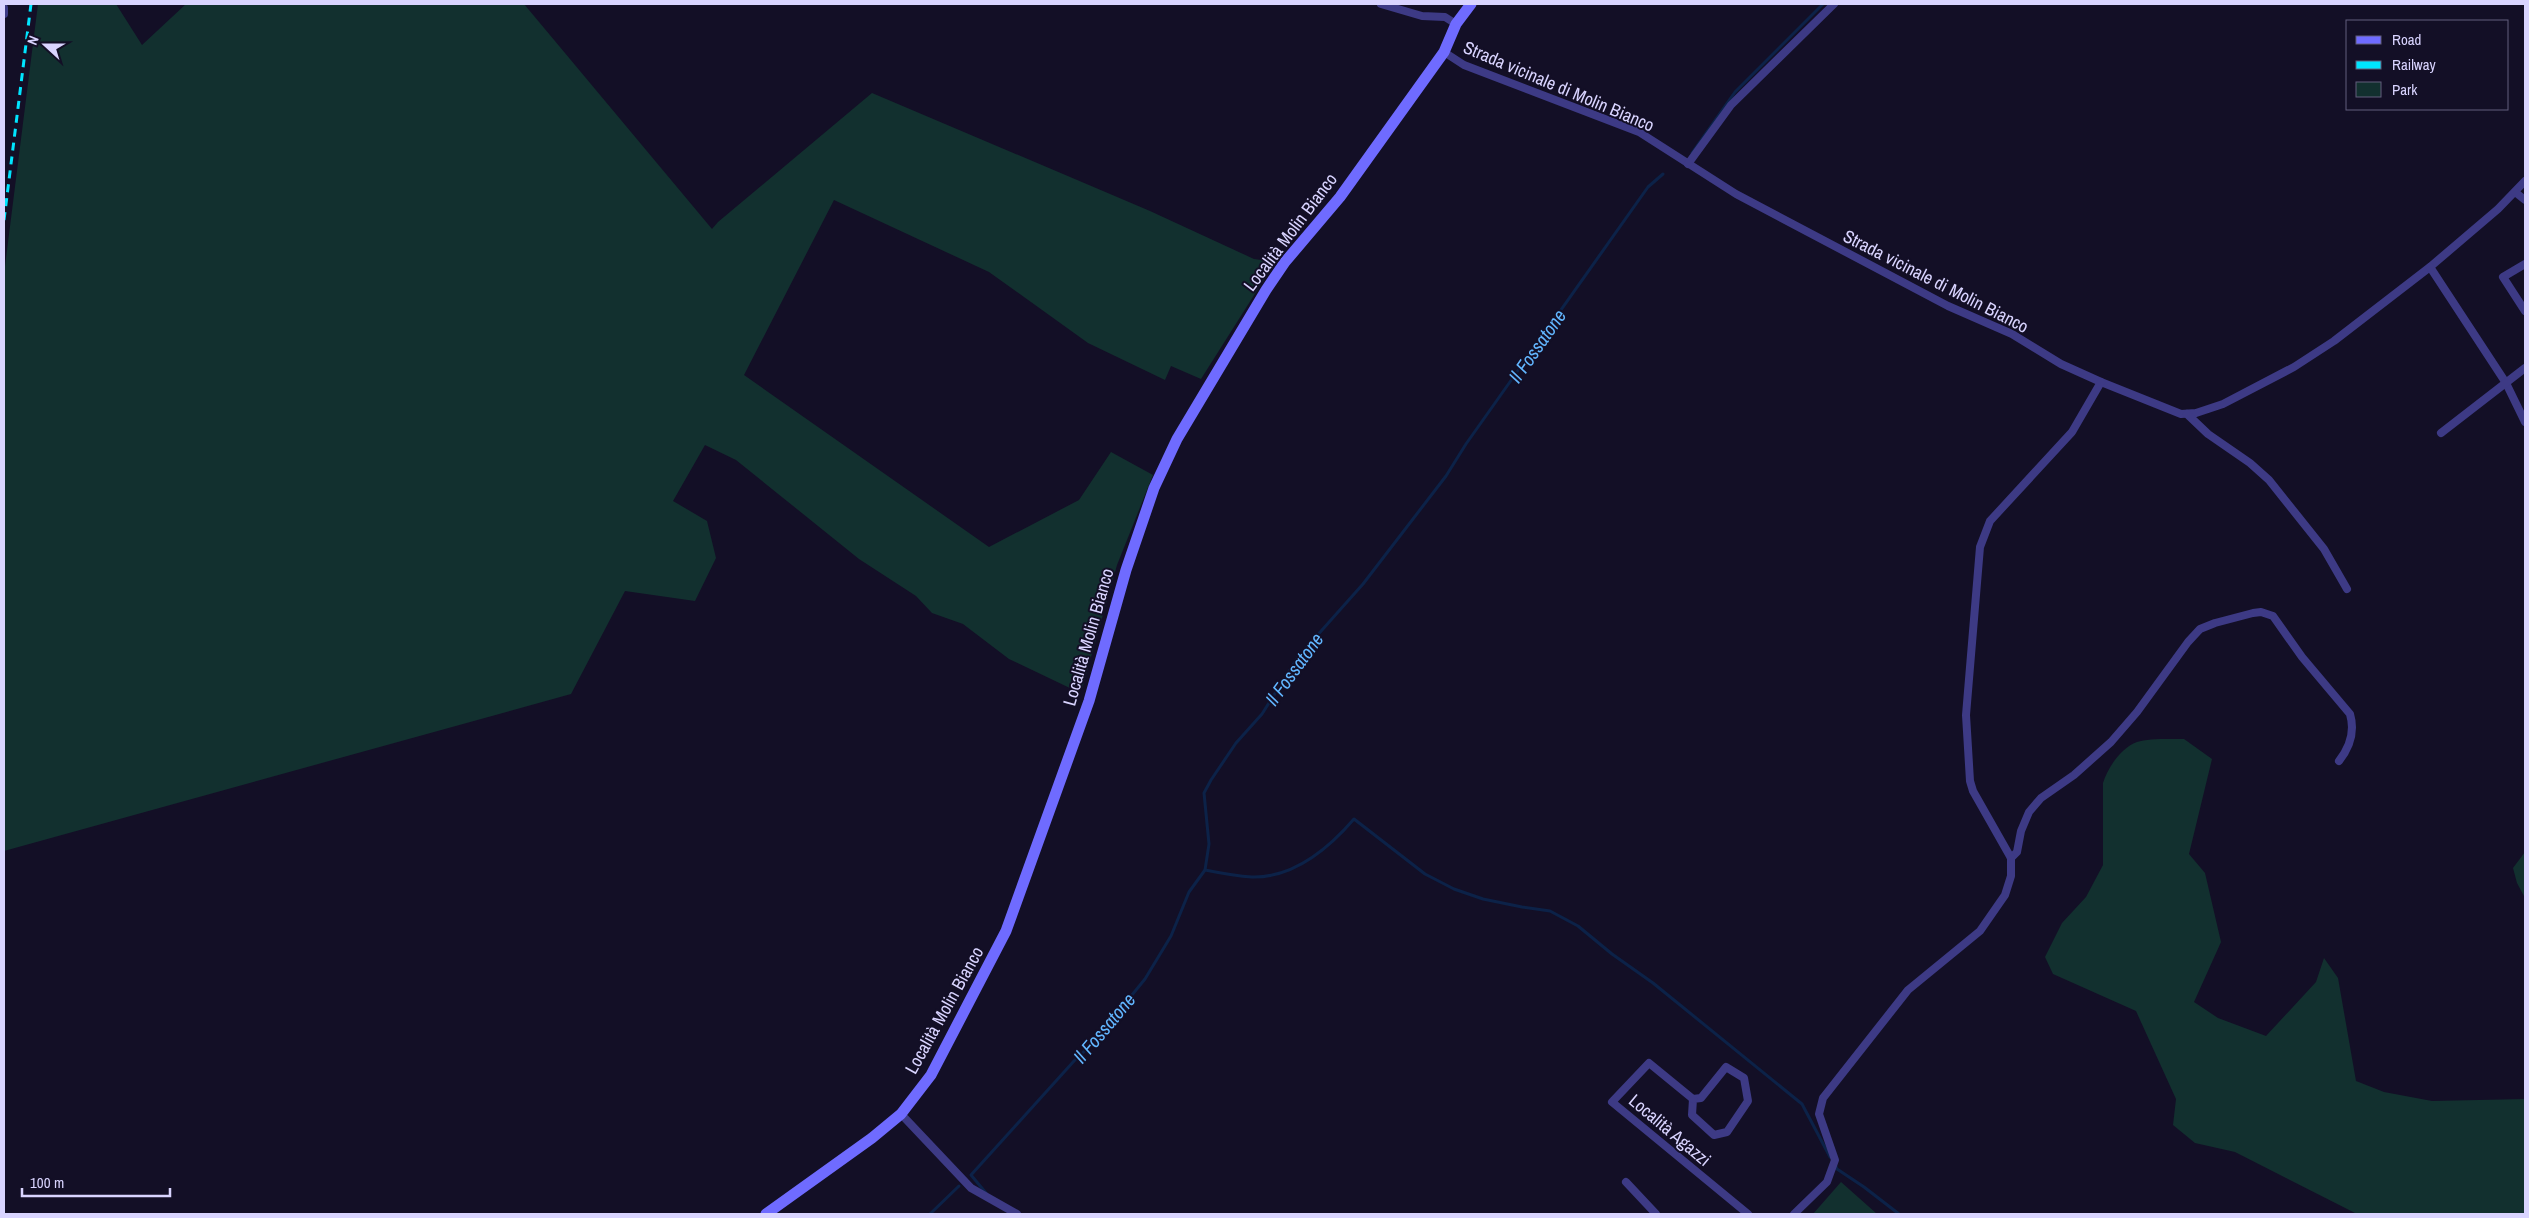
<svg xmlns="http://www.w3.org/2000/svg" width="2529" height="1218" font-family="'Archivo Narrow',sans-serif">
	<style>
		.green { fill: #12302f }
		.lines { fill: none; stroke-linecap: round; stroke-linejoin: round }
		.stream { stroke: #0c2248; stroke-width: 3 }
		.street { stroke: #3d3a85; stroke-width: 8 }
		.secondary { stroke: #6f6bff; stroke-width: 11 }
		.rail { stroke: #00e5ff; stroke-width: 3; stroke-dasharray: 8 6; stroke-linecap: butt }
		.labels { text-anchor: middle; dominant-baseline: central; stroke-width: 4; stroke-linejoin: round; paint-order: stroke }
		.street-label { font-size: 18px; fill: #d9d4ff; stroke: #130f26 }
		.water-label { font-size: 19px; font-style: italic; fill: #62b6ff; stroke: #130f26 }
	</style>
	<rect width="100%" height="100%" fill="#130f26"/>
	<g class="green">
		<polygon points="38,4 116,4 142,45 186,4 524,4 712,229 718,222 872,93 1150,211 1254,259 1275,262 1201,379 1171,366 1165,380 1088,343 989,272 834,200 744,375 989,547 1079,500 1111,452 1153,475 1117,565 1082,689 1074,690 1009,659 963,624 932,613 916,596 859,559 736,460 705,445 673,501 707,521 716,558 695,601 625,591 571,694 4,851 4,274"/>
		<path d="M 2184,739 L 2212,759 L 2189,854 L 2205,873 L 2221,942 L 2194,1002 L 2218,1018 L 2266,1036 L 2316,982 L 2324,958 L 2338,978 L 2356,1081 L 2384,1092 L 2432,1101 L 2525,1099 L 2525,1214 L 2357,1214 L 2235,1152 L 2195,1143 L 2173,1125 L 2176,1099 L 2136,1011 L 2053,974 L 2045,957 L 2062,923 L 2086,897 L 2103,865 L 2103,783 C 2108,767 2121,748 2137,742 C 2148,738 2172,739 2184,739 Z"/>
		<polygon points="2525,852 2525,898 2517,883 2513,868"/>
		<polygon points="1841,1182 1877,1214 1813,1214"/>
	</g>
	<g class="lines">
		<g class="stream">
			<polyline points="1692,153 1735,92 1823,4"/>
			<path d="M 1205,870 C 1220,873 1236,876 1252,877 C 1293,878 1329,848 1354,819 L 1425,874 L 1454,889 L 1483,899 L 1522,907 L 1550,911 L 1578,926 L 1612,954 L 1653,983 L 1802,1104 L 1830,1157"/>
			<polyline points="1835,1164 1837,1169 1864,1187 1899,1214"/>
			<polyline points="986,1193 971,1175 1074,1061 1092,1044 1145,979 1171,936 1189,892 1205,870 1209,844 1204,793 1211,780 1236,743 1262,714 1298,657 1363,584 1446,476 1466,444 1648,187 1663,174"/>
			<polyline points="930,1214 959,1186"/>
		</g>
		<g class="street">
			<polyline points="1381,4 1422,16 1445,17 1456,24"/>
			<polyline points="4,14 4,8"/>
			<polyline points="1444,52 1464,65 1639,132 1736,194 1948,306 2012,334 2061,364 2101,382 2181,414 2196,413 2223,404 2294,367 2334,341 2430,267 2498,209 2525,181"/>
			<polyline points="1688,164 1731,105 1834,4"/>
			<polyline points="2515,192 2525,200"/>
			<polyline points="2525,264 2503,277 2525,311"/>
			<polyline points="2430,267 2506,383 2525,422"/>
			<polyline points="2187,414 2208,434 2250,463 2269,480 2324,549 2347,589"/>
			<polyline points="2441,433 2525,368"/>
			<path d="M 2011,858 L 2017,852 L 2021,831 L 2029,812 L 2041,798 L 2074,775 L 2111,742 L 2137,712 L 2188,642 L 2200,629 L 2215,623 L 2253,613 L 2261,612 L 2273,616 L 2302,657 L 2350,714 C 2355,731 2350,747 2339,761"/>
			<polygon points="1726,1067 1744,1078 1748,1101 1727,1132 1714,1135 1692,1115 1693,1099 1701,1098"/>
			<polyline points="1693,1099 1649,1063 1612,1102 1748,1214"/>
			<polyline points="901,1114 971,1188 1017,1214"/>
			<polyline points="1626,1182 1656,1214"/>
			<polyline points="1794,1214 1827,1182 1835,1160 1819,1114 1823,1098 1908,990 1980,931 2005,895 2011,876 2011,858 1973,791 1970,781 1966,715 1980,547 1990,521 2072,432 2101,382"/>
		</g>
		<polyline class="secondary" points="766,1214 872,1138 901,1114 931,1075 1006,931 1089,701 1126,570 1154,488 1177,439 1266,290 1285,262 1340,197 1444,52 1456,24 1471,4"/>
		<polyline class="rail" points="4,220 31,4"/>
	</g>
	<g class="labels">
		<g class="street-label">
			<text transform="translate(1559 86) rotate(23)">Strada vicinale di Molin Bianco</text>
			<text transform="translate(1290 232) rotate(-53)">Località Molin Bianco</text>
			<text transform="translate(1936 281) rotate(27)">Strada vicinale di Molin Bianco</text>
			<text transform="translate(1088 637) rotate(-74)">Località Molin Bianco</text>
			<text transform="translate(944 1010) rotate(-61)">Località Molin Bianco</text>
			<text transform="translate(1670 1130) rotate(40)">Località Agazzi</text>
		</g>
		<g class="water-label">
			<text transform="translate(1537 346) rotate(-55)">Il Fossatone</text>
			<text transform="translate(1294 669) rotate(-54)">Il Fossatone</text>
			<text transform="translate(1104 1028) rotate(-50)">Il Fossatone</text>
		</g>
	</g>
	<rect width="2529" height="1218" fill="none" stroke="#d9d4ff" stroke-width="10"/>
	<rect x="2346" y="20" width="162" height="90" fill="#130f26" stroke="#625e7d"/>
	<rect x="2356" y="36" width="25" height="8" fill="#6f6bff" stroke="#625e7d"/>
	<text x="2392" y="45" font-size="15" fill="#d9d4ff">Road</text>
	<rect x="2356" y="61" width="25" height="8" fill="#00e5ff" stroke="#625e7d"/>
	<text x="2392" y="70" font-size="15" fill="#d9d4ff">Railway</text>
	<rect x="2356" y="82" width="25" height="15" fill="#12302f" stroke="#625e7d"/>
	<text x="2392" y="95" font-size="15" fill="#d9d4ff">Park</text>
	<g transform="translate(45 45) rotate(291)" stroke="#130f26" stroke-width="4" paint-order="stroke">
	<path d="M0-4L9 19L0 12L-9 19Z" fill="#d9d4ff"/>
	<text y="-8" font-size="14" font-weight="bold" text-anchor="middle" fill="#d9d4ff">N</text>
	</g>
	<path d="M22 1188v8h148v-8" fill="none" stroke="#d9d4ff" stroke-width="2.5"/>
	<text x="30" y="1188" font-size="15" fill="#d9d4ff" stroke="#130f26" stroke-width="4" paint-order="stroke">100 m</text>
</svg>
